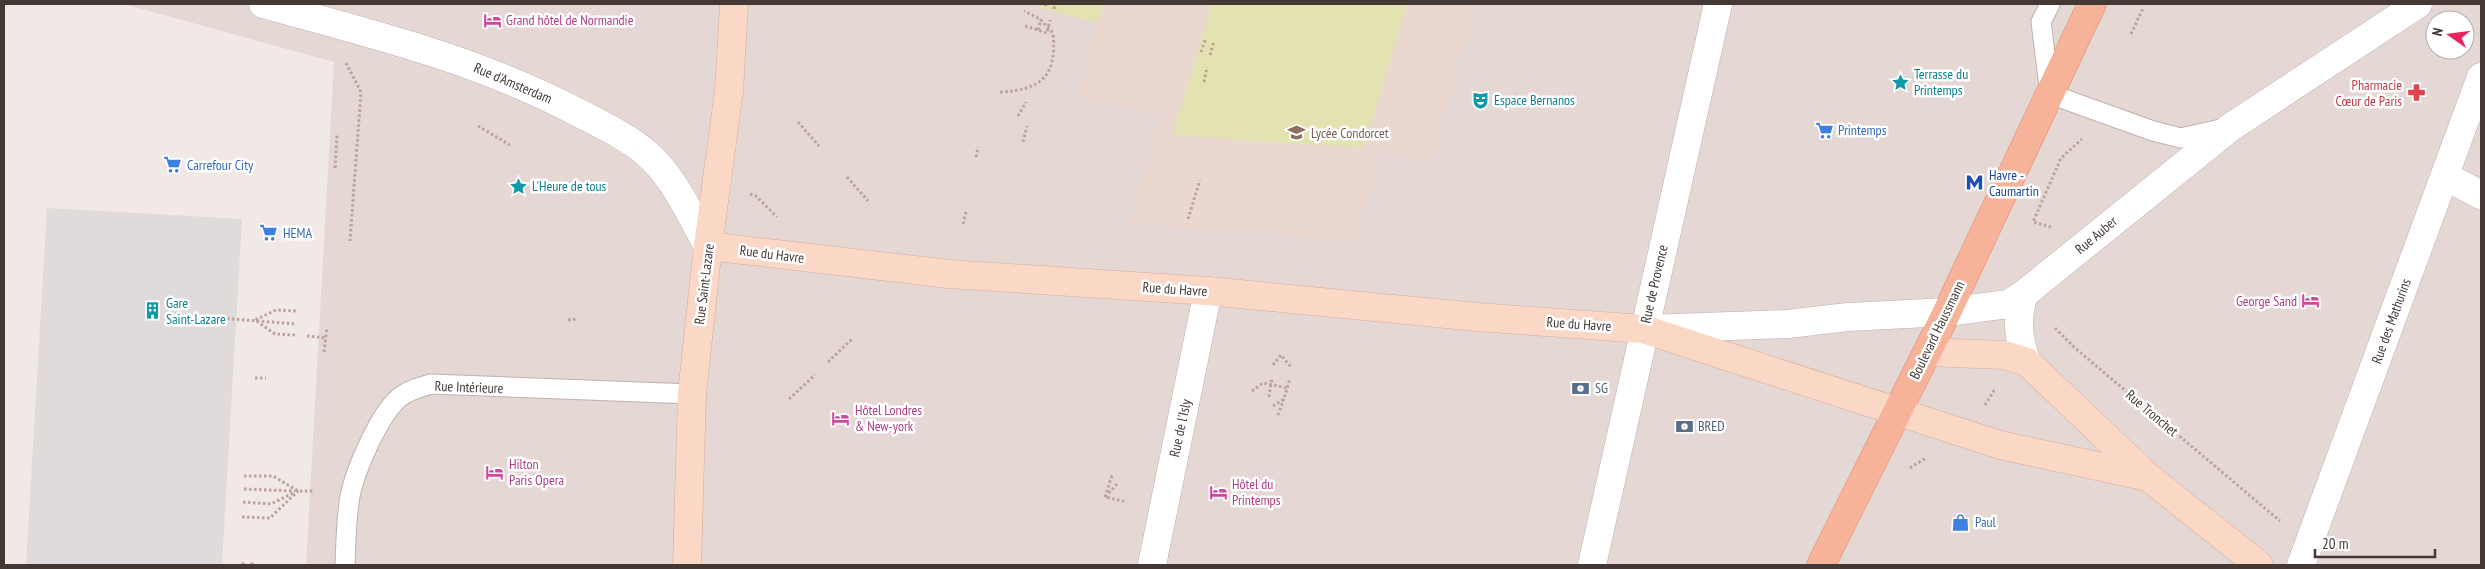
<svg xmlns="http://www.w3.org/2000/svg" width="2485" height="569" font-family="'PT Sans Narrow',sans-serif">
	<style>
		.residential { fill: #e5d8d4; fill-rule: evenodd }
		.education { fill: #ead8d0 }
		.garden { fill: #e2e3b1 }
		.parking { fill: #e0dbda }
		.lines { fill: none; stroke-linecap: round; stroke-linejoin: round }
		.service-casing { stroke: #bfb1ac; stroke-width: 21 }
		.minor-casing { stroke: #bfb1ac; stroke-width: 29 }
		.tertiary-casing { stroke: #bfb1ac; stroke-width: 29 }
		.secondary-casing { stroke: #d4ad9d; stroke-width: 29 }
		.primary-casing { stroke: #db886a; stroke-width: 29 }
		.path { stroke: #bda29b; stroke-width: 3; stroke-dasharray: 2.5 2.5; stroke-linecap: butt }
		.service { stroke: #fff; stroke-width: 19 }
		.minor { stroke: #fff; stroke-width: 28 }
		.tertiary { stroke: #fff; stroke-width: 28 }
		.secondary { stroke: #fbd7c6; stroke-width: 28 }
		.primary { stroke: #f7b399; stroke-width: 28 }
		.labels { text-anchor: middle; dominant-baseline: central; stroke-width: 5; stroke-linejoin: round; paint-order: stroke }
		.hotel-label { font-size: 14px; fill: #b23c85; stroke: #fff; text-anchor: start }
		.culture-label { font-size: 14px; fill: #0d838f; stroke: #fff; text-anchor: start }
		.street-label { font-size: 14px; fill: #443835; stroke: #fff }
		.health-label { font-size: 14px; fill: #be3a42; stroke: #fff; text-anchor: end }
		.shop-label { font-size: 14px; fill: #366cbe; stroke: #fff; text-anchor: start }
		.education-label { font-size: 14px; fill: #785e54; stroke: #fff; text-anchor: start }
		.transit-label { font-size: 14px; fill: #164399; stroke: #fff; text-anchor: start }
		.service-label { font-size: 14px; fill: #4e5e75; stroke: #fff; text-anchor: start }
	</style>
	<rect width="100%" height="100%" fill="#f1e9e6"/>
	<path class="residential" d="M 124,4 L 2481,4 L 2481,565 L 306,565 L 334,62 ZM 2435,20 L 2465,20 L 2465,50 L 2435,50 Z"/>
	<polygon class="education" points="1104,4 1128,5 1109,71 1113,72 1134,4 1476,4 1431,160 1381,152 1355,240 1128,224 1162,115 1077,97"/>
	<g class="garden">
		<polygon points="1042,4 1103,4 1098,23 1040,8"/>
		<polygon points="1212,4 1407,4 1364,148 1173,135"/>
	</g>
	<polygon class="parking" points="47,208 242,219 222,565 26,565"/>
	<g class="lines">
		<defs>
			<g id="service">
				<polyline points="2050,4 2041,22 2050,94 2153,131 2181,138 2225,128"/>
				<path d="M 345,565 C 346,542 346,519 350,496 C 355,471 379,414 400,397 C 409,390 420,387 431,384 L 692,394"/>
			</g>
			<g id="minor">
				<path d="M 263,4 C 370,33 478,60 577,112 C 600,124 626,136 645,152 C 674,176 690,215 708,246"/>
				<polyline points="2445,176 2481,195"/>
				<polyline points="1152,565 1208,291"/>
				<polyline points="1592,565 1718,4"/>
				<polyline points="2301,565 2481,77"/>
			</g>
			<g id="tertiary">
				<path d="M 2024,294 C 2016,319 2018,339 2027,362"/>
				<polyline points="1647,329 1788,324 1848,317 1947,312 2008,304 2024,294 2231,127 2418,4"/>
			</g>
			<g id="secondary">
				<polyline points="708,246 949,274 1208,291 1477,317 1643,329 2000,445 2148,477"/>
				<polyline points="1927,352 2004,355 2027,362 2148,477 2259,565"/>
				<polyline points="687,565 692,394 708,246 729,91 734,4"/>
			</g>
			<polyline id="primary" points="1821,565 1947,312 2092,4"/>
		</defs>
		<use href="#service" class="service-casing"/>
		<use href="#minor" class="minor-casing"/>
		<use href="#tertiary" class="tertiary-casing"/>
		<use href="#secondary" class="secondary-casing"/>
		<use href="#primary" class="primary-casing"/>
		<g class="path">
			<polyline points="1045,6 1046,4"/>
			<polyline points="1054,9 1055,4"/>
			<polyline points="1025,26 1047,33 1050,20"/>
			<polyline points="1038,30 1041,19"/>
			<polyline points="2131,34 2143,8"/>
			<polyline points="1201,52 1206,38"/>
			<polyline points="1210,55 1214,41"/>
			<polyline points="346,63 361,92 350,241"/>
			<polyline points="1204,82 1207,67"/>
			<path d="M 1000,92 C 1042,90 1057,76 1053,33 L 1040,19 L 1024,11"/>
			<polyline points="1018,116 1026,102"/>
			<polyline points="798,122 819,146"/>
			<polyline points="478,126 510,145"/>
			<polyline points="1023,142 1027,126"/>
			<polyline points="976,157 978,147"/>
			<polyline points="335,168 337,135"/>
			<polyline points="847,177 868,201"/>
			<polyline points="750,194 756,196 777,217"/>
			<polyline points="1188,219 1200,180"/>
			<polyline points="963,224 966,212"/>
			<polyline points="2051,227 2033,222 2061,158 2082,139"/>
			<polyline points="207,317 296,324"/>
			<polyline points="568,320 577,319"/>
			<polyline points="2055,328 2075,348 2280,521"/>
			<polyline points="295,335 275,334 255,320 276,310 296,311"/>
			<polyline points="307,336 326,338"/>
			<polyline points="324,352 327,327"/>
			<polyline points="828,362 852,339"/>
			<polyline points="1273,365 1281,355 1291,367"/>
			<polyline points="255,378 266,378"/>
			<polyline points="1252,391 1263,383 1287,388"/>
			<polyline points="1269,397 1272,377"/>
			<polyline points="789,399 815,375"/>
			<polyline points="1985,405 1995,389"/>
			<polyline points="1273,406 1284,399 1290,378"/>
			<polyline points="1278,415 1284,399"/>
			<polyline points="1910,468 1926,458"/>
			<polyline points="244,476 273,476 298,491 314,491"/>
			<polyline points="1117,484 1105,497 1127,502"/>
			<polyline points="244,489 295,491"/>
			<polyline points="1105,497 1112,475"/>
			<polyline points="243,502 271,504 295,492"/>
			<polyline points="242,517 270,518 298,491"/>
			<polyline points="243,565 243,562"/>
			<polyline points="252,565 252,560"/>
		</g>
		<use href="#service" class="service"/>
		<use href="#minor" class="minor"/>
		<use href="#tertiary" class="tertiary"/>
		<use href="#secondary" class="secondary"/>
		<use href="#primary" class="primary"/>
	</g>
	<defs>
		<symbol id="hotel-bare" viewBox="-9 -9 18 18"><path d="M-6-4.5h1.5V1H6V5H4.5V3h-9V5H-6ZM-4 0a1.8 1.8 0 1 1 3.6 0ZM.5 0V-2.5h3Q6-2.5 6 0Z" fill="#d1479c" stroke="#fff" stroke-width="2.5" paint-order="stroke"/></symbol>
		<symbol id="sight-bare" viewBox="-9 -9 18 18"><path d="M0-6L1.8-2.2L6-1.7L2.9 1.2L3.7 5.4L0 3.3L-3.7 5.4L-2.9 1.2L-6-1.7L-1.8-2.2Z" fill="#0f9aa8" stroke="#fff" stroke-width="2.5" paint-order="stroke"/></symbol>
		<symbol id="pharmacy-bare" viewBox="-9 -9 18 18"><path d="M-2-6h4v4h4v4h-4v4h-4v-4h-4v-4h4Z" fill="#e0444e" stroke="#fff" stroke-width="2.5" paint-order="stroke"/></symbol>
		<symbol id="theatre-bare" viewBox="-9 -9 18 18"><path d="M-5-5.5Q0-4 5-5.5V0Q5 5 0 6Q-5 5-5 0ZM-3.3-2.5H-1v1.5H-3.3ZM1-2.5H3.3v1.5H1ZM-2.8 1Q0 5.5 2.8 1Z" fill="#0f9aa8" stroke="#fff" stroke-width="2.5" paint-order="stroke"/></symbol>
		<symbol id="supermarket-bare" viewBox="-9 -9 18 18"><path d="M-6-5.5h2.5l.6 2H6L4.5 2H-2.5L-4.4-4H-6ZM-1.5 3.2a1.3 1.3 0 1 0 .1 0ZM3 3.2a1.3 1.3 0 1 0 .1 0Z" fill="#3f7fe0" stroke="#fff" stroke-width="2.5" paint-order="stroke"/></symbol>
		<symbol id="school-bare" viewBox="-9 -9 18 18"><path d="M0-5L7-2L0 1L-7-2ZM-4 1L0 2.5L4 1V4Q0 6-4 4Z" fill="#8d6e63" stroke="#fff" stroke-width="2.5" paint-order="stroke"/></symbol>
		<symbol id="metro-bare" viewBox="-9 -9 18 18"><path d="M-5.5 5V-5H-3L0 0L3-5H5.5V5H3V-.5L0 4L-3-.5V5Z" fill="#1a4fb4" stroke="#fff" stroke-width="2.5" paint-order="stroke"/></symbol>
		<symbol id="building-bare" viewBox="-9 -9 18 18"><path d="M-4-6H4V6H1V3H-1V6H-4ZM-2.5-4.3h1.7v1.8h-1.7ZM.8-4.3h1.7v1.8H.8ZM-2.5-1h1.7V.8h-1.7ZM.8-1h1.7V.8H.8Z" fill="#0f9aa8" stroke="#fff" stroke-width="2.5" paint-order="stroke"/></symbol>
		<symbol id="bank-bare" viewBox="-9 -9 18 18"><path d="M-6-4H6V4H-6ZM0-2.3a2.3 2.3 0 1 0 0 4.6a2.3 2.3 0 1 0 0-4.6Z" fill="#5c6f8a" stroke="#fff" stroke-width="2.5" paint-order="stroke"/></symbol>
		<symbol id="shop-bare" viewBox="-9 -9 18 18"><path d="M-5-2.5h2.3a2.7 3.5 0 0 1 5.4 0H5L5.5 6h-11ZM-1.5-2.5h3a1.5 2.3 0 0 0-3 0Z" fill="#3f7fe0" stroke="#fff" stroke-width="2.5" paint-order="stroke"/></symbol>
	</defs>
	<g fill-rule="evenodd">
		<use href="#hotel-bare" x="480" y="8" width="25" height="25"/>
		<use href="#sight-bare" x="1888" y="70" width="25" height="25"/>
		<use href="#pharmacy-bare" x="2404" y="80" width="25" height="25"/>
		<use href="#theatre-bare" x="1468" y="88" width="25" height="25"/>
		<use href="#supermarket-bare" x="1812" y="118" width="25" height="25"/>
		<use href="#school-bare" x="1284" y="120" width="25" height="25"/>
		<use href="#supermarket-bare" x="160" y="152" width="25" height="25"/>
		<use href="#metro-bare" x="1962" y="170" width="25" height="25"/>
		<use href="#sight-bare" x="506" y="174" width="25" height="25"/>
		<use href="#supermarket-bare" x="256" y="220" width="25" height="25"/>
		<use href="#hotel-bare" x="2298" y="288" width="25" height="25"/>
		<use href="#building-bare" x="140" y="298" width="25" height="25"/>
		<use href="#bank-bare" x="1568" y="376" width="25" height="25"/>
		<use href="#hotel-bare" x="828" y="406" width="25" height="25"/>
		<use href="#bank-bare" x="1672" y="414" width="25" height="25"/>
		<use href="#hotel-bare" x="482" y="460" width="25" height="25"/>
		<use href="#hotel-bare" x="1206" y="480" width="25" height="25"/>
		<use href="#shop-bare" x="1948" y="510" width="25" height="25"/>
	</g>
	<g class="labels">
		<g class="hotel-label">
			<text x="506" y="20">Grand hôtel de Normandie</text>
			<text x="2297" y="301" text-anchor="end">George Sand</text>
			<text x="855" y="410">Hôtel Londres<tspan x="855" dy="16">&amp; New-york</tspan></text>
			<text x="509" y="464">Hilton<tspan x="509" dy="16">Paris Opera</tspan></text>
			<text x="1232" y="484">Hôtel du<tspan x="1232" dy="16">Printemps</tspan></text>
		</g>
		<g class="culture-label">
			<text x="1914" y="74">Terrasse du<tspan x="1914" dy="16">Printemps</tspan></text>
			<text x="1494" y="100">Espace Bernanos</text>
			<text x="532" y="186">L'Heure de tous</text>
			<text x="166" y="303">Gare<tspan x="166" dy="16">Saint-Lazare</tspan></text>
		</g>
		<g class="street-label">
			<text transform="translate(513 83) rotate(23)">Rue d'Amsterdam</text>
			<text transform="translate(2096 235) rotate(-40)">Rue Auber</text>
			<text transform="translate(772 254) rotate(7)">Rue du Havre</text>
			<text transform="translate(704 284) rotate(-83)">Rue Saint-Lazare</text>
			<text transform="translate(1654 284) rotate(-77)">Rue de Provence</text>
			<text transform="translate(1175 289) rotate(4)">Rue du Havre</text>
			<text transform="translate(2391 321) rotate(-70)">Rue des Mathurins</text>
			<text transform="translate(1579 324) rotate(4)">Rue du Havre</text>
			<text transform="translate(1937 330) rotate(-64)">Boulevard Haussmann</text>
			<text transform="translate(469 387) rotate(2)">Rue Intérieure</text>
			<text transform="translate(2152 413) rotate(40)">Rue Tronchet</text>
			<text transform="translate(1180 428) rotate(-78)">Rue de l'Isly</text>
		</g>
		<g class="health-label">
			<text x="2402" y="85">Pharmacie<tspan x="2402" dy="16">Cœur de Paris</tspan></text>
		</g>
		<g class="shop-label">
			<text x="1838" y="130">Printemps</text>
			<text x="187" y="165">Carrefour City</text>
			<text x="283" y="233">HEMA</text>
			<text x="1975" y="522">Paul</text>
		</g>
		<g class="education-label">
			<text x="1311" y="133">Lycée Condorcet</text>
		</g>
		<g class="transit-label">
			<text x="1989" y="175">Havre -<tspan x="1989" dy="16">Caumartin</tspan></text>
		</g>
		<g class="service-label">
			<text x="1595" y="388">SG</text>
			<text x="1698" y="426">BRED</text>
		</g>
	</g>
	<rect width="2485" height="569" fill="none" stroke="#443835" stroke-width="10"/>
	<g transform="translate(2450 35) rotate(284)"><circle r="24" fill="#ffffff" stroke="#b4afae"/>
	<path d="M0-4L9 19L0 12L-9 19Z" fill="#eb235c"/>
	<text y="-8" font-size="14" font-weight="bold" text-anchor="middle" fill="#443835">N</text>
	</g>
	<path d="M2315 549v8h120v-8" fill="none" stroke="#443835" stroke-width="2.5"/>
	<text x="2322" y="549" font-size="15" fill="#443835" stroke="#ffffff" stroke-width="4" paint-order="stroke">20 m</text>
</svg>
